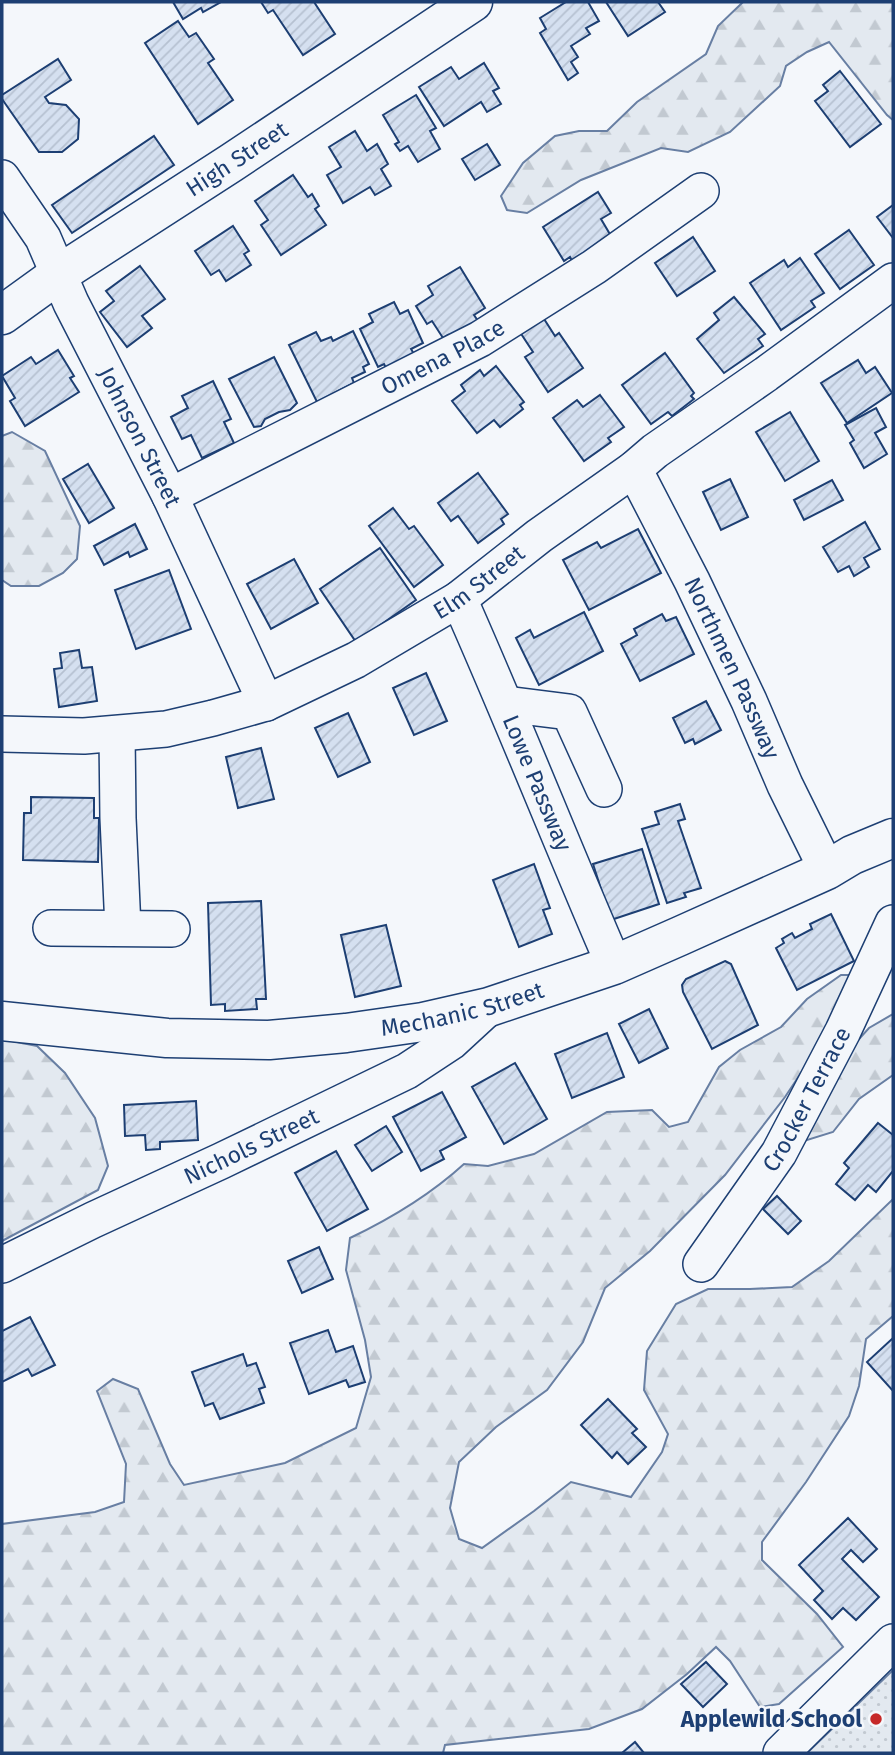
<svg xmlns="http://www.w3.org/2000/svg" width="895" height="1755" font-family="'Fira Sans',sans-serif">
	<style>
		.grass { fill: url(#grass-dots); stroke: #687fa3; stroke-width: 2 }
		.forest { fill: url(#forest-firs); stroke: #687fa3; stroke-width: 2 }
		.building { fill: url(#building-hatch); stroke: #1d3f73; stroke-width: 2 }
		.lines { fill: none; stroke-linecap: round; stroke-linejoin: round }
		.minor-casing { stroke: #1d3f73; stroke-width: 38 }
		.major-casing { stroke: #1d3f73; stroke-width: 41 }
		.minor { stroke: #f4f7fb; stroke-width: 35 }
		.major { stroke: #f4f7fb; stroke-width: 38 }
		.poi-dot { fill: #c62828; stroke: #f4f7fb; stroke-width: 2.5 }
		.labels { text-anchor: middle; dominant-baseline: central; stroke-width: 5; stroke-linejoin: round; paint-order: stroke }
		.street-label { font-size: 23px; fill: #1d3f73; stroke: #f4f7fb }
		.poi-label { font-size: 23px; font-weight: bold; fill: #1d3f73; stroke: #f4f7fb; text-anchor: end }
	</style>
	<defs>
		<pattern id="grass-dots" width="8" height="8" patternUnits="userSpaceOnUse" patternTransform="scale(1.75)"><rect width="8" height="8" fill="#e3e9f0"/><path d="M2 2h.1M6 6h.1" fill="none" stroke="#c2c9d1" stroke-width="1.8" stroke-linecap="round"/></pattern>
		<pattern id="forest-firs" width="22" height="20" patternUnits="userSpaceOnUse" patternTransform="scale(1.75)"><rect width="22" height="20" fill="#e3e9f0"/><path d="M5 1l3.5 6h-7zM16 11l3.5 6h-7z" fill="#c2c9d1"/></pattern>
		<pattern id="building-hatch" width="6" height="6" patternUnits="userSpaceOnUse" patternTransform="scale(1.75)"><rect width="6" height="6" fill="#d5e0f0"/><path d="M-1 1l2-2M0 6l6-6M5 7l2-2" fill="none" stroke="#b6c1d1"/></pattern>
	</defs>
	<rect width="100%" height="100%" fill="#f4f7fb"/>
	<polygon class="grass" points="893,1670 893,1753 807,1753"/>
	<g class="forest">
		<polygon points="743,2 893,2 893,120 887,115 829,42 807,52 786,66 780,86 730,132 688,152 661,148 581,180 527,213 507,210 501,196 523,163 555,136 579,131 607,131 637,102 706,54 718,26"/>
		<polygon points="12,432 45,451 80,526 77,559 63,573 39,586 11,586 2,580 2,436"/>
		<path d="M 841,975 L 858,975 L 847,1004 L 785,1097 L 725,1175 L 650,1251 L 605,1288 L 583,1342 L 547,1390 L 496,1427 L 459,1462 L 450,1508 L 459,1539 L 482,1548 L 534,1511 L 571,1482 L 631,1497 L 662,1452 L 668,1434 L 644,1390 L 647,1351 L 676,1304 L 708,1289 L 750,1289 L 792,1287 L 829,1261 L 893,1199 L 893,1316 L 866,1339 L 859,1386 L 849,1416 L 806,1482 L 762,1542 L 762,1560 L 817,1614 L 843,1647 L 779,1704 L 760,1707 L 730,1661 L 716,1647 L 687,1674 L 642,1709 L 589,1729 L 445,1745 L 443,1753 L 2,1753 L 2,1524 L 95,1512 L 124,1502 L 126,1464 L 97,1391 L 113,1379 L 138,1389 L 170,1464 L 184,1485 L 285,1463 L 356,1428 L 371,1377 L 365,1340 L 346,1270 L 350,1238 C 392,1218 430,1195 464,1164 L 488,1166 L 534,1154 L 607,1112 L 652,1110 L 669,1127 L 688,1122 L 719,1067 L 740,1050 L 781,1027 L 807,999 Z"/>
		<polygon points="893,1014 893,1075 859,1099 833,1132 804,1141 831,1070 869,1028"/>
		<polygon points="2,1039 37,1046 65,1073 95,1118 108,1166 98,1190 2,1241"/>
	</g>
	<g class="building">
		<polygon points="173,2 221,2 203,12 201,8 183,19"/>
		<polygon points="261,2 314,2 335,34 303,55 273,10 268,13"/>
		<polygon points="566,2 588,2 599,21 586,28 590,34 571,46 578,57 571,62 578,73 568,80 540,33 546,29 540,18"/>
		<polygon points="606,2 658,2 665,12 628,36"/>
		<polygon points="178,21 189,37 196,33 214,59 208,63 233,100 198,124 145,43"/>
		<polygon points="58,59 71,80 45,97 49,103 66,105 79,119 78,139 62,152 39,152 2,99 2,95"/>
		<polygon points="484,63 499,88 493,91 501,104 487,112 481,102 444,126 419,87 451,67 459,79"/>
		<polygon points="840,71 881,124 850,147 815,101 828,91 823,85"/>
		<polygon points="416,95 436,128 430,131 440,149 418,162 408,146 400,151 395,144 399,142 383,115"/>
		<polygon points="355,131 367,151 377,144 388,164 381,169 391,186 375,195 370,187 343,203 327,175 341,167 329,147"/>
		<polygon points="154,136 174,165 72,233 52,205"/>
		<polygon points="487,144 500,165 475,180 462,159"/>
		<polygon points="293,175 308,197 312,194 319,206 315,209 326,225 281,255 261,225 268,220 255,201"/>
		<polygon points="598,192 611,213 601,219 611,236 572,261 570,257 564,261 543,227"/>
		<polygon points="893,205 893,238 877,217"/>
		<polygon points="233,226 249,251 244,254 251,265 226,281 219,270 211,275 195,251"/>
		<polygon points="849,230 874,265 840,289 815,254"/>
		<polygon points="693,237 715,271 677,296 655,263"/>
		<polygon points="800,258 824,293 811,301 815,307 781,330 750,283 784,260 788,267"/>
		<polygon points="140,266 165,299 142,316 152,328 127,347 100,312 114,301 106,291"/>
		<polygon points="460,267 485,308 474,315 478,321 450,339 448,335 443,338 432,321 427,324 416,306 433,295 428,286"/>
		<polygon points="734,297 765,334 758,339 763,346 724,373 697,339 719,320 714,313"/>
		<polygon points="394,302 400,314 408,310 423,343 411,349 414,354 386,368 384,364 378,367 360,329 373,322 369,314"/>
		<polygon points="537,308 555,336 559,333 583,368 548,392 525,357 533,352 514,323"/>
		<polygon points="353,331 369,364 363,367 365,372 352,378 354,383 317,402 289,345 316,332 321,341 331,337 333,341"/>
		<polygon points="58,350 74,376 70,378 79,392 25,426 10,401 15,398 2,376 31,357 36,364"/>
		<polygon points="665,353 694,393 691,396 694,399 672,416 668,412 651,424 622,385"/>
		<polygon points="274,357 297,403 290,410 279,412 265,419 261,426 254,427 229,379"/>
		<polygon points="858,360 866,373 875,367 892,393 847,423 821,383"/>
		<polygon points="496,366 524,402 520,405 523,409 500,427 494,420 477,433 452,401 465,391 461,385 480,370 484,376"/>
		<polygon points="213,381 231,419 224,422 234,443 202,458 191,435 182,439 171,417 188,408 182,396"/>
		<polygon points="600,395 624,427 608,438 611,442 584,461 553,418 577,400 583,407"/>
		<polygon points="876,408 886,427 875,433 887,454 864,468 850,443 854,440 845,425"/>
		<polygon points="790,412 819,461 785,481 756,432"/>
		<polygon points="88,464 114,508 89,523 63,479"/>
		<polygon points="478,473 508,514 501,519 504,524 478,543 458,516 451,521 438,503"/>
		<polygon points="730,479 748,517 721,530 703,492"/>
		<polygon points="832,480 843,500 804,520 794,500"/>
		<polygon points="393,508 409,529 414,526 443,565 414,587 369,526"/>
		<polygon points="865,522 880,549 864,558 869,567 854,576 849,566 838,572 823,547"/>
		<polygon points="135,524 147,549 130,557 128,552 104,565 94,546"/>
		<polygon points="638,529 661,573 589,610 563,560 597,542 601,548"/>
		<polygon points="380,548 416,600 356,642 320,589"/>
		<polygon points="294,559 318,603 271,629 247,584"/>
		<polygon points="169,570 191,629 136,649 115,590"/>
		<polygon points="584,612 603,651 539,685 516,638 530,630 534,638"/>
		<polygon points="662,614 666,621 676,617 694,654 640,681 621,644 637,635 634,629"/>
		<polygon points="79,650 82,668 92,667 97,701 59,707 54,669 62,668 60,653"/>
		<polygon points="426,673 447,721 414,735 393,688"/>
		<polygon points="706,701 721,730 695,744 693,739 685,743 673,718"/>
		<polygon points="348,713 370,762 338,777 315,728"/>
		<polygon points="261,748 274,799 238,808 226,757"/>
		<polygon points="31,797 94,798 94,818 99,818 98,862 23,860 24,813 31,813"/>
		<polygon points="680,804 685,819 678,821 701,888 684,893 686,897 667,903 642,829 659,824 655,812"/>
		<polygon points="642,849 659,904 611,920 593,864"/>
		<polygon points="534,864 550,908 543,910 552,934 519,947 493,880"/>
		<polygon points="261,901 266,999 256,999 257,1009 225,1011 225,1004 211,1005 208,903"/>
		<polygon points="831,914 854,961 797,990 776,948 784,943 782,939 792,933 795,938 812,929 810,924"/>
		<polygon points="386,925 401,986 355,997 341,935"/>
		<polygon points="725,961 731,964 758,1025 712,1049 683,992 682,985 686,979"/>
		<polygon points="649,1009 668,1048 639,1063 619,1024"/>
		<polygon points="607,1033 624,1077 572,1098 555,1054"/>
		<polygon points="515,1063 547,1119 504,1144 472,1087"/>
		<polygon points="442,1092 466,1137 440,1151 444,1159 421,1171 393,1117"/>
		<polygon points="196,1101 198,1140 160,1142 160,1149 146,1150 145,1135 125,1136 124,1105"/>
		<polygon points="878,1123 893,1135 893,1171 876,1192 868,1185 855,1200 836,1184 849,1168 844,1163"/>
		<polygon points="386,1126 402,1152 372,1171 355,1145"/>
		<polygon points="336,1151 368,1209 327,1231 295,1173"/>
		<polygon points="777,1196 801,1221 788,1234 763,1209"/>
		<polygon points="319,1247 333,1279 302,1293 288,1261"/>
		<polygon points="30,1317 55,1365 32,1376 28,1369 2,1382 2,1331"/>
		<polygon points="328,1330 336,1352 353,1346 365,1382 349,1387 346,1380 309,1394 290,1343"/>
		<polygon points="893,1338 893,1391 867,1362"/>
		<polygon points="243,1354 247,1366 256,1363 265,1387 259,1389 264,1403 220,1419 213,1403 205,1406 192,1372"/>
		<polygon points="608,1399 637,1429 632,1433 646,1447 628,1464 617,1452 612,1458 581,1425"/>
		<polygon points="848,1518 877,1549 863,1562 851,1550 842,1559 879,1597 856,1620 843,1608 832,1619 814,1600 823,1591 799,1565"/>
		<polygon points="706,1662 727,1684 703,1707 681,1684"/>
		<polygon points="635,1742 644,1753 622,1753"/>
	</g>
	<g class="lines">
		<defs>
			<g id="minor">
				<path id="s1" d="M 2,178 L 43,238 L 71,303 L 170,496 L 266,703"/>
				<path id="s2" d="M 634,469 L 692,581 L 749,701 L 785,785 L 827,870"/>
				<path id="s3" d="M 170,496 L 480,339 L 594,267 L 701,191"/>
				<path id="s4" d="M 459,599 C 513,720 561,843 614,965"/>
				<polyline points="505,704 569,712 604,789"/>
				<path id="s5" d="M 2,734 L 84,736 L 166,729 L 213,718 L 266,703 L 356,660 L 459,599 L 539,536 L 634,469 L 655,451 L 766,374 L 893,281"/>
				<polyline points="117,734 118,818 123,928"/>
				<polyline points="51,928 172,929"/>
				<path id="s6" d="M 701,1264 L 779,1153 L 843,1031 L 893,923"/>
				<path id="s7" d="M 2,1265 L 93,1220 L 221,1161 L 407,1071 L 451,1042 L 489,1007"/>
				<polyline points="781,1753 893,1642"/>
			</g>
			<g id="major">
				<path id="s8" d="M 2,315 L 59,274 L 231,163 L 473,2"/>
				<path id="s9" d="M 2,1021 L 167,1038 L 269,1040 L 346,1033 L 423,1022 L 489,1007 L 614,965 L 680,936 L 827,870 L 852,855 L 893,838"/>
			</g>
		</defs>
		<use href="#minor" class="minor-casing"/>
		<use href="#major" class="major-casing"/>
		<use href="#minor" class="minor"/>
		<use href="#major" class="major"/>
	</g>
	<circle class="poi-dot" cx="876" cy="1719" r="7"/>
	<g class="labels">
		<g class="street-label">
			<text stroke="none"><textPath href="#s8" startOffset="282">High Street</textPath></text>
			<text stroke="none"><textPath href="#s3" startOffset="306">Omena Place</textPath></text>
			<text stroke="none"><textPath href="#s1" startOffset="294">Johnson Street</textPath></text>
			<text stroke="none"><textPath href="#s5" startOffset="513">Elm Street</textPath></text>
			<text stroke="none"><textPath href="#s2" startOffset="222">Northmen Passway</textPath></text>
			<text stroke="none"><textPath href="#s4" startOffset="200">Lowe Passway</textPath></text>
			<text stroke="none"><textPath href="#s9" startOffset="464">Mechanic Street</textPath></text>
			<text stroke="none"><textPath href="#s6" startOffset="196">Crocker Terrace</textPath></text>
			<text stroke="none"><textPath href="#s7" startOffset="276">Nichols Street</textPath></text>
		</g>
		<g class="poi-label">
			<text x="862" y="1719">Applewild School</text>
		</g>
	</g>
	<rect width="895" height="1755" fill="none" stroke="#1d3f73" stroke-width="7"/>
</svg>
